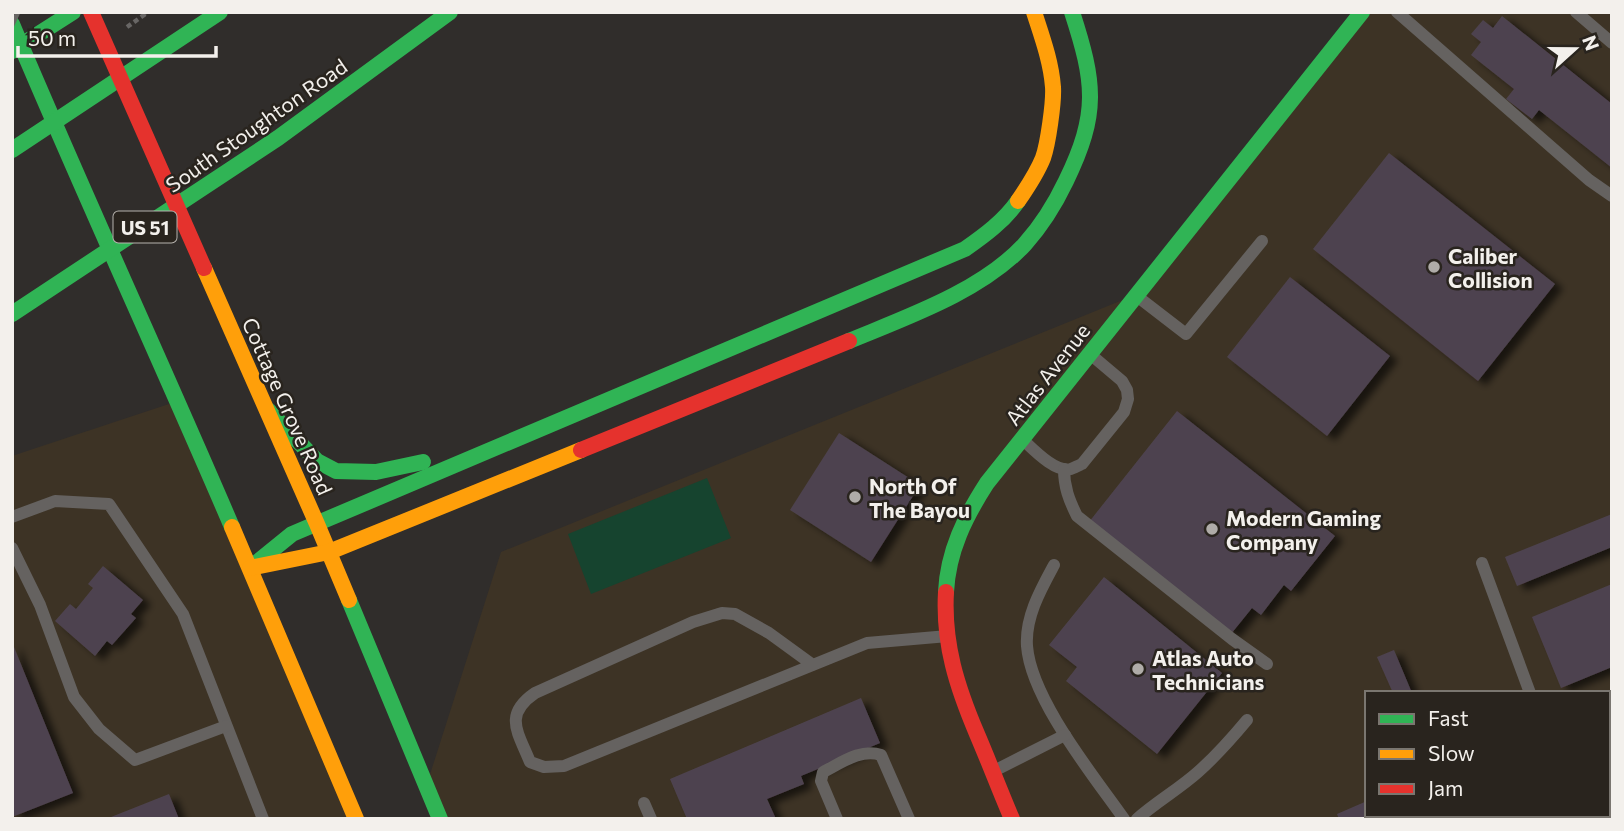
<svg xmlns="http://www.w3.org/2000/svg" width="1624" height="831" font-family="Commissioner,sans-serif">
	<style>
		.industrial { fill: #3d3325; fill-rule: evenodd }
		.green { fill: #16442f }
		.building { fill: #4e434f; filter: url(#shadow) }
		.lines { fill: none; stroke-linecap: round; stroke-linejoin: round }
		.path { stroke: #686665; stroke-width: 4.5; stroke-dasharray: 5 3.5; stroke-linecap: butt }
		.lane { stroke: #656260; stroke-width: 12 }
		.fast { stroke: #30b455; stroke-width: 16 }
		.slow { stroke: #ff9f0a; stroke-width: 16 }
		.jam { stroke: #e5322d; stroke-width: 16 }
		.rail { stroke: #686664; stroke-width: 5 }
		.poi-dot { fill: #afaca8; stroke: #29241e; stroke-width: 2.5 }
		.labels { text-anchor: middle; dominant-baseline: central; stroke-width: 5; stroke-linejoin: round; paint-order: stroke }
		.shield { fill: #29241e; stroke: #b6b3ae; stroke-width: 2 }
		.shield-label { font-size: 19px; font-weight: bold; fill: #f3f0ec }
		.street-label { font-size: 21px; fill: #f3f0ec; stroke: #29241e }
		.poi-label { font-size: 21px; font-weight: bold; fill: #f3f0ec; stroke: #29241e; text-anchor: start }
	</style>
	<defs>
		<filter id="shadow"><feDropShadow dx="8" dy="4.5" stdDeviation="3.5" flood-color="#0009"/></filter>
	</defs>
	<rect width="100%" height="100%" fill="#302d2b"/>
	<g class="industrial">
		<path d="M 1362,12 L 1612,12 L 1612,819 L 440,819 L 426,787 L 501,552 L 1135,295 ZM 1367,693 L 1608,693 L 1608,815 L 1367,815 Z"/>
		<polygon points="178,401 356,819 12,819 12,456"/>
	</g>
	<polygon class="green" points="707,478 731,538 591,594 568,534"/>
	<g class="building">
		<polygon points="1502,16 1612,104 1612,168 1539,110 1532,119 1506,99 1514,89 1471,55 1481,42 1471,34 1483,20 1493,28"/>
		<polygon points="1389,153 1555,284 1478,381 1313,249"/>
		<polygon points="1290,277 1390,356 1327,436 1227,357"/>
		<polygon points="1177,411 1335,536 1291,591 1284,585 1261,615 1252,608 1231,634 1089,522"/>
		<polygon points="839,433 920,485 871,562 790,510"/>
		<polygon points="1612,514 1612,547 1517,586 1505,557"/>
		<polygon points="103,566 143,600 131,614 136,618 112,645 107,641 95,656 55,621 70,604 76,609 93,588 88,584"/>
		<polygon points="1104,577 1222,673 1157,754 1066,681 1077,667 1049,645"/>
		<polygon points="1612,584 1612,667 1561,688 1532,617"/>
		<polygon points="12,642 73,793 12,817"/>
		<polygon points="1394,650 1412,693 1393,693 1377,657"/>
		<polygon points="861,698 880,743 801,776 804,784 767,799 776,819 687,819 670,779"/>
		<polygon points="1612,707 1612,733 1608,734 1608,709"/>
		<polygon points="1612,772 1612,805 1608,806 1608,773"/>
		<polygon points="169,794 179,819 106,819"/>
		<polygon points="1367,801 1367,815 1546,815 1547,819 1339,819 1337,814"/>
	</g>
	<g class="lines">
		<polyline class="path" points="127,27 144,15 145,12"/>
		<g class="lane">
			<polyline points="1397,12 1589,180 1612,196"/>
			<polyline points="1576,12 1612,43"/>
			<polyline points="1138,297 1186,334 1262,241"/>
			<path d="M 1022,439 C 1033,449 1055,473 1071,469 C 1073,468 1080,465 1082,464 L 1124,412 L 1128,399 L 1127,390 L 1122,381 L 1090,354"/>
			<path d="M 1064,469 C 1064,487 1069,500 1077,516 L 1232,639 L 1267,664"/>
			<polyline points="12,517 55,501 109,504 183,614 263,819"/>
			<polyline points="12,548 40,605 74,697 99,729 135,760 226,726"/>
			<polyline points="1482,563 1530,693"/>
			<path d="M 1054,565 C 1041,589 1025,617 1027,646 C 1031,699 1093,775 1124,819"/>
			<path d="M 813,665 L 769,633 L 735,614 L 722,613 L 693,622 L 535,693 C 503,715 518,732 530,762 L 544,767 L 564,766 L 867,643 L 948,636"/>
			<polyline points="994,771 1065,735"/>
			<polyline points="644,803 651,819"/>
			<path d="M 837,819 L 821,781 L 823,772 C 841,763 861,748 881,755 L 909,819"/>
			<path d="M 1137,819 C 1156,802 1179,789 1198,772 C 1216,756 1232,738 1247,720"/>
			<polyline points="1573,819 1573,815"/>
		</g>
		<g class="fast">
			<path d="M 12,24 C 83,193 160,359 232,527"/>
			<polyline points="12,51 73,12"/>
			<polyline points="12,150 220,12"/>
			<polyline points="12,314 278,138 450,12"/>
			<path d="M 849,341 C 907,317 982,291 1025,244 C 1042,225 1055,204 1066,181 C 1099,113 1095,83 1072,12"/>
			<polyline points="268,410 317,461 336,471 376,472 423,462"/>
			<path d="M 255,564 L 292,534 L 965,249 C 985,235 1004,221 1018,201"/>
			<path d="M 946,592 C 948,551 965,517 987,483 L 1362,12"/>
			<polyline points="349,600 440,819"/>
		</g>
		<g class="slow">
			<path d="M 1018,201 C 1027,188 1037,173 1043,158 C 1048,144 1054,102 1053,87 C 1051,61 1042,37 1034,12"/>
			<polyline points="204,268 317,524 349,600"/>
			<polyline points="232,527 356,819"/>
			<polyline points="250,568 329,552 581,450"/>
		</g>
		<g class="jam">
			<polyline points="91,12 204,268"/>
			<polyline points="581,450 849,341"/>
			<path d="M 946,592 C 943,644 957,687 977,734 C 989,762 1000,791 1012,819"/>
		</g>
		<polyline class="rail" points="12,25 18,12"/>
	</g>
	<g class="poi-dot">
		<circle cx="1434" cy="267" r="7"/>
		<circle cx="855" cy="497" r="7"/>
		<circle cx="1212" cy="529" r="7"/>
		<circle cx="1138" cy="669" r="7"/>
	</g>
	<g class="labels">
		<rect class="shield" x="113.5" y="211.5" width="63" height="31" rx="5"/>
		<g class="shield-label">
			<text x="145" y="227">US 51</text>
		</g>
		<g class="street-label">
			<text transform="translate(256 125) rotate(-35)">South Stoughton Road</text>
			<text transform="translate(1047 374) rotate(-52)">Atlas Avenue</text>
			<text transform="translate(288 406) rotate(66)">Cottage Grove Road</text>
		</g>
		<g class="poi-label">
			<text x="1448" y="255">Caliber<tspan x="1448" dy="24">Collision</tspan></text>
			<text x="869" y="485">North Of<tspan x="869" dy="24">The Bayou</tspan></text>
			<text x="1226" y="517">Modern Gaming<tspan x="1226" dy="24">Company</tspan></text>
			<text x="1152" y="657">Atlas Auto<tspan x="1152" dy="24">Technicians</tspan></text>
		</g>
	</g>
	<rect width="1624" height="831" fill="none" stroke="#f3f0ec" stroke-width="28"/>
	<rect x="1365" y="691" width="245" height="126" fill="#29241e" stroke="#7a7670" stroke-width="2"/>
	<rect x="1379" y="714" width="35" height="10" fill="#30b455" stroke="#7a7670" stroke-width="2"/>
	<text x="1428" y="726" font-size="21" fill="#f3f0ec">Fast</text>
	<rect x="1379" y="749" width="35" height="10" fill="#ff9f0a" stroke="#7a7670" stroke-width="2"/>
	<text x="1428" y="761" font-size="21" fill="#f3f0ec">Slow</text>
	<rect x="1379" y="784" width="35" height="10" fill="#e5322d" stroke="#7a7670" stroke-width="2"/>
	<text x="1428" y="796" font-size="21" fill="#f3f0ec">Jam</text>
	<g transform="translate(1575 49) rotate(69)" stroke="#29241e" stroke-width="5" paint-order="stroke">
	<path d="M0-5L12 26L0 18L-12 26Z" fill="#f3f0ec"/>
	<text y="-10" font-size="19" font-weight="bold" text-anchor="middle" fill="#f3f0ec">N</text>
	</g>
	<path d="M18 46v10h198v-10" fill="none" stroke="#f3f0ec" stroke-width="3.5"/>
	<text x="28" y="46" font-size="21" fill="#f3f0ec" stroke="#29241e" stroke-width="5" paint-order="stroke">50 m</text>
</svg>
